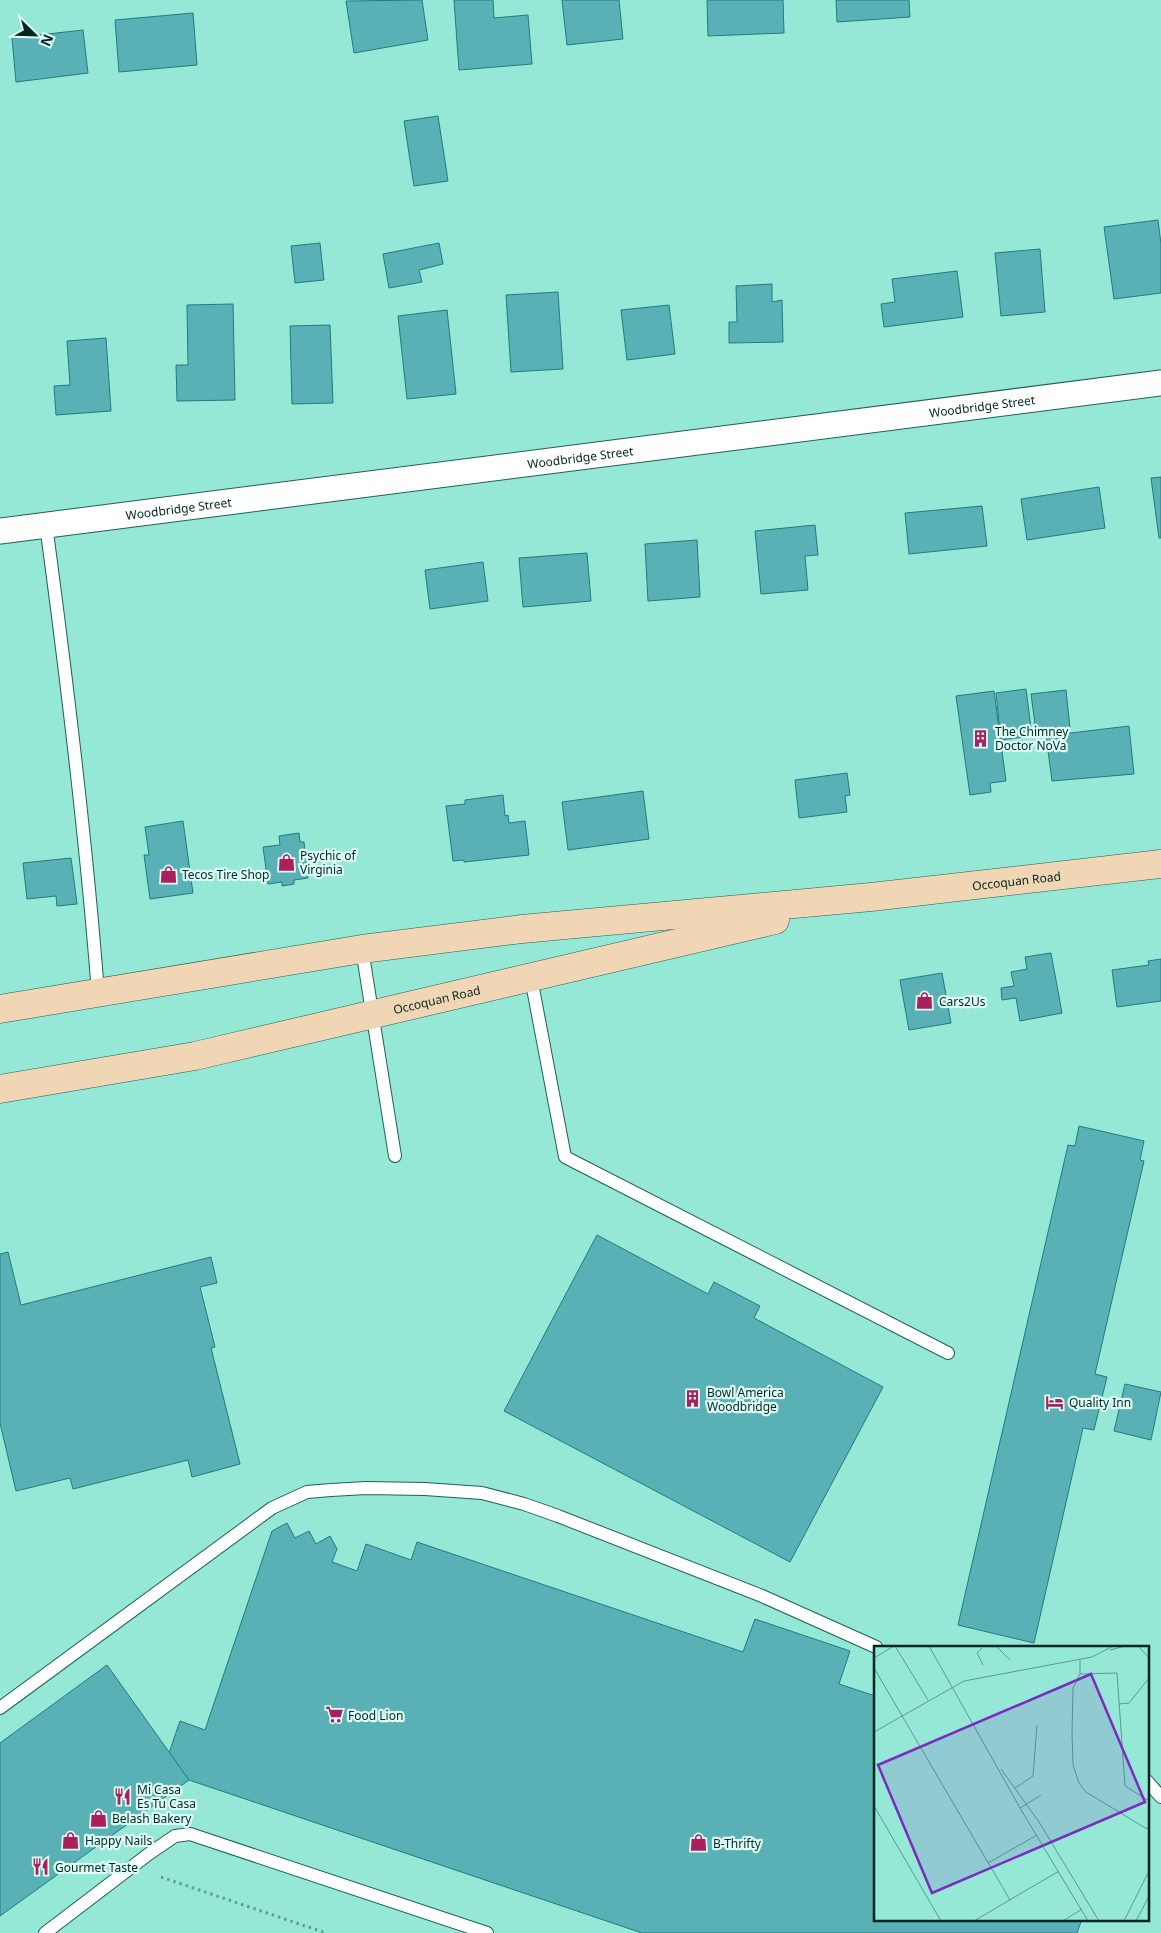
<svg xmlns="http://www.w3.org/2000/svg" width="1161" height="1933" font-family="'Noto Sans',sans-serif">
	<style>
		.building { fill: #5ab1b5; stroke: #1c7d81 }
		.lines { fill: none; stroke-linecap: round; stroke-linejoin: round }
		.service-casing { stroke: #206055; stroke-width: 14 }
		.minor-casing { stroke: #206055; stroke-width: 27 }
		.secondary-casing { stroke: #206055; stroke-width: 29 }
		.path { stroke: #5e9f92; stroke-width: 3; stroke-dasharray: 2.5 4; stroke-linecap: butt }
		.service { stroke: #fff; stroke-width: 12 }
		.minor { stroke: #fff; stroke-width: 25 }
		.secondary { stroke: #f1d6b5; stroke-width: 28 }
		.labels { text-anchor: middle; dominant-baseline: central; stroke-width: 4.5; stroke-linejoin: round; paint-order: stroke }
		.street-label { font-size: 12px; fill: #022620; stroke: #defdf6 }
		.poi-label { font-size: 12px; fill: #022620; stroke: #defdf6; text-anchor: start }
		.inset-road { fill: none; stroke: #5a9a8d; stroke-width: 1 }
		.view { fill: #7b2cbf; fill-opacity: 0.15; stroke: #7b2cbf; stroke-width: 2.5 }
		.inset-edge { fill: none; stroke: #022620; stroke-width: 2.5 }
	</style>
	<rect width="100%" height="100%" fill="#95e7d6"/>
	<g class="building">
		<polygon points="422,0 428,40 354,53 346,1"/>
		<polygon points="454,0 493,0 494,18 528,15 532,64 459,70"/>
		<polygon points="562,0 619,0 623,39 567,45"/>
		<polygon points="707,0 783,0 784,33 708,36"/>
		<polygon points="836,0 909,0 910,17 837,22"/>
		<polygon points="193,13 197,65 119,72 115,20"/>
		<polygon points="83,30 88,73 16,82 12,38"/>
		<polygon points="438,116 448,181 414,186 404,121"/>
		<polygon points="1158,220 1161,244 1161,293 1114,299 1104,227"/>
		<polygon points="320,243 324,280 295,283 291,246"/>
		<polygon points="439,243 443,264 419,270 422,282 389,288 383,254"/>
		<polygon points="1040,249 1045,312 1001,316 995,253"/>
		<polygon points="957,271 963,317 884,327 881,304 895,302 892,279"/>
		<polygon points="772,284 772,302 782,300 783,342 729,343 729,322 737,322 736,286"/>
		<polygon points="558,292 563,369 511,372 506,295"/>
		<polygon points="233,304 235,400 177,401 176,365 188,365 187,305"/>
		<polygon points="669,305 675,354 627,360 621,310"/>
		<polygon points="447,310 456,394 407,399 398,316"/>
		<polygon points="330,325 333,403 292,404 290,326"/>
		<polygon points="106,338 111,411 56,415 54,386 70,385 67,341"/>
		<polygon points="1161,477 1161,538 1159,538 1151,478"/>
		<polygon points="1099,487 1105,528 1027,540 1021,499"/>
		<polygon points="982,506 987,546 909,554 905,513"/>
		<polygon points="815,525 818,555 805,556 808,590 761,594 755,531"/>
		<polygon points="697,540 700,597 648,601 645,544"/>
		<polygon points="587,553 591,601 523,607 519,558"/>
		<polygon points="483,562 488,601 430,609 425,570"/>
		<polygon points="1026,689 1032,736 1001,740 996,693"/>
		<polygon points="1066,690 1070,728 1036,732 1031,694"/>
		<polygon points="994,691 1006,781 990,783 991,792 970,795 956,696"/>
		<polygon points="1129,726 1134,774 1052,781 1046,736"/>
		<polygon points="847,773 850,795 845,796 847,812 799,818 795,780"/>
		<polygon points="643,791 649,839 568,850 562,802"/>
		<polygon points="503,795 505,816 508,815 509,823 525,821 529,855 464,862 464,860 453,861 446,806 465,804 465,800"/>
		<polygon points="183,821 193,893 150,899 144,855 149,855 145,827"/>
		<polygon points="299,833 300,842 304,842 308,878 294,880 294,884 282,886 282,882 268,884 263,847 280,845 279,836"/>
		<polygon points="71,858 77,904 57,906 56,896 27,899 23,863"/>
		<polygon points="1051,953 1062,1013 1020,1021 1016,998 1002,1000 1001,988 1014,986 1011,972 1027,969 1025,957"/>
		<polygon points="1161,959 1161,1001 1117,1007 1112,970 1149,965 1148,961"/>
		<polygon points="942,973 951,1023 909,1030 900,980"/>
		<polygon points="1079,1126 1144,1141 1140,1160 1144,1161 1095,1374 1107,1377 1094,1430 1083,1428 1034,1643 958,1625 1068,1145 1075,1146"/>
		<polygon points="597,1235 708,1294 714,1282 760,1306 754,1318 883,1387 790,1562 504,1411"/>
		<polygon points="8,1252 21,1305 211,1257 217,1283 200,1287 215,1347 211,1348 240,1464 192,1477 188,1460 73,1489 70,1478 16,1491 0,1423 0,1254"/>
		<polygon points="1125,1384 1161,1392 1151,1440 1114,1431"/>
		<polygon points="287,1523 295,1538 309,1531 316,1544 330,1536 337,1549 332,1562 357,1571 366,1544 411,1560 417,1542 743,1652 755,1619 850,1651 839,1684 875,1696 875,1919 1082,1919 1077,1933 642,1933 189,1780 169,1753 180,1721 205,1730 272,1531"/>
		<polygon points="107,1665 189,1780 0,1916 0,1743"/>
	</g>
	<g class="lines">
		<defs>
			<g id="service">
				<path d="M 46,525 C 67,681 86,836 98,993"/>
				<polyline points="362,949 395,1156"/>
				<polyline points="531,978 565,1157 948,1353"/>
				<polyline points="0,1708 272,1508 307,1492 331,1490 366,1488 425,1489 482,1493 524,1504 558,1516 762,1596 876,1647"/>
				<polyline points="1147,1781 1161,1797"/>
				<polyline points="45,1933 150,1853 175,1836 190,1834 487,1933"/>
			</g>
			<g id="minor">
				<path id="s1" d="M 0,531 L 1161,383"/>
			</g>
			<g id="secondary">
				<path id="s2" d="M 0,1009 L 362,949 L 522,929 L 871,897 L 1161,864"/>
				<path id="s3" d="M 0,1089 L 195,1056 L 775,920"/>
			</g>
		</defs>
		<use href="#service" class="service-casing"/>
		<use href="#minor" class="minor-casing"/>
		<use href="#secondary" class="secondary-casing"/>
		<polyline class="path" points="161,1877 326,1933"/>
		<use href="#service" class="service"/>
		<use href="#minor" class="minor"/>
		<use href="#secondary" class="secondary"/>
	</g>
	<defs>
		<symbol id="building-bare" viewBox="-9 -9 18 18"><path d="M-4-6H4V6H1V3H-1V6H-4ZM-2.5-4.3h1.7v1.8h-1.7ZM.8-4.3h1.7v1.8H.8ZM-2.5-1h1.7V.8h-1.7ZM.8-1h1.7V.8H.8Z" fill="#ab1f5f" stroke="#defdf6" stroke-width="2.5" paint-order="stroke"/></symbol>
		<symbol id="shop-bare" viewBox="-9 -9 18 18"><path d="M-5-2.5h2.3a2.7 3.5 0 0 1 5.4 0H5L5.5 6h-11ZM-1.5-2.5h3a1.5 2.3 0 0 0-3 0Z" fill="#ab1f5f" stroke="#defdf6" stroke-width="2.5" paint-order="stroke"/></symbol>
		<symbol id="hotel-bare" viewBox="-9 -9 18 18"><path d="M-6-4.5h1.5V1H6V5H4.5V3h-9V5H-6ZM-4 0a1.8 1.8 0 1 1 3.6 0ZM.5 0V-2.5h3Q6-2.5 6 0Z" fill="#ab1f5f" stroke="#defdf6" stroke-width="2.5" paint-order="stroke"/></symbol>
		<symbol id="supermarket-bare" viewBox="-9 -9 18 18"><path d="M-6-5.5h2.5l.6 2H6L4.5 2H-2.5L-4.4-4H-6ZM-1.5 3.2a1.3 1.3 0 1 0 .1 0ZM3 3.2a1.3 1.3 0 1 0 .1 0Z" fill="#ab1f5f" stroke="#defdf6" stroke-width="2.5" paint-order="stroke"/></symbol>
		<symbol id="restaurant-bare" viewBox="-9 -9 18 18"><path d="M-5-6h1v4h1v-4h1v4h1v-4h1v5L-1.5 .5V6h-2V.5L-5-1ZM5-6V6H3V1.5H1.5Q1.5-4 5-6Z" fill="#ab1f5f" stroke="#defdf6" stroke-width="2.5" paint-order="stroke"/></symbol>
	</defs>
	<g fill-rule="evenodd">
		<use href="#building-bare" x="968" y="726" width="25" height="25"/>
		<use href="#shop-bare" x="274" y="850" width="25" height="25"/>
		<use href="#shop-bare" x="156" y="862" width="25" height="25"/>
		<use href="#shop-bare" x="912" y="988" width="25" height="25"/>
		<use href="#building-bare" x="680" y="1386" width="25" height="25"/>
		<use href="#hotel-bare" x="1042" y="1390" width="25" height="25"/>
		<use href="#supermarket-bare" x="322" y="1702" width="25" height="25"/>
		<use href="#restaurant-bare" x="110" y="1784" width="25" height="25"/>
		<use href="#shop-bare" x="86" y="1806" width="25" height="25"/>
		<use href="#shop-bare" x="58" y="1828" width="25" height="25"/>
		<use href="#shop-bare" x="686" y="1830" width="25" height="25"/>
		<use href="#restaurant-bare" x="28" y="1854" width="25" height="25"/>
	</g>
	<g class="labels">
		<g class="street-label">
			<text stroke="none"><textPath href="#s1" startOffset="990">Woodbridge Street</textPath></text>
			<text stroke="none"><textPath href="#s1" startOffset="585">Woodbridge Street</textPath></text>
			<text stroke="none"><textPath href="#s1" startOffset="180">Woodbridge Street</textPath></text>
			<text stroke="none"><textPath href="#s2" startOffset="1025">Occoquan Road</textPath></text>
			<text stroke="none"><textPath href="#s3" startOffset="446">Occoquan Road</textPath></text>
		</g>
		<g class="poi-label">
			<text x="995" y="731">The Chimney<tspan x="995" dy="14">Doctor NoVa</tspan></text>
			<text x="300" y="855">Psychic of<tspan x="300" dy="14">Virginia</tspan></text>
			<text x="182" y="874">Tecos Tire Shop</text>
			<text x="939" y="1001">Cars2Us</text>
			<text x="707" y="1392">Bowl America<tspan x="707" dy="14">Woodbridge</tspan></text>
			<text x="1069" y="1402">Quality Inn</text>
			<text x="348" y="1715">Food Lion</text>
			<text x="137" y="1789">Mi Casa<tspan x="137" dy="14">Es Tu Casa</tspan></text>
			<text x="112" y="1818">Belash Bakery</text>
			<text x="85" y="1840">Happy Nails</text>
			<text x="713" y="1843">B-Thrifty</text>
			<text x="55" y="1867">Gourmet Taste</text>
		</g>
	</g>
	<g transform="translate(874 1646)">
		<rect width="275" height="275" fill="#95e7d6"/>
		<path class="inset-road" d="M 21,0 L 54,54M 55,0 L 146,162 L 214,275M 122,0 L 136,14M 264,0 L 275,12M 108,2 L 103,7 L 109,19M 236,4 L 251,0M 0,12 L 20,0M 206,13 L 206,28 L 199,42 L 198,88 L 199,119 L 205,137 L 212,146 L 273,183 L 275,180M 0,22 L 136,254M 206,28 L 243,27 L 251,140 L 275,155M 245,58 L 255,57 L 275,32M 0,86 L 90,35 L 218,11 L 239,0M 127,123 L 165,176 L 225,275M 141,142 L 159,130 L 163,79M 0,160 L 67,275M 146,162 L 167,149M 114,217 L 163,189M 100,275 L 185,225M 189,275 L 208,263M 250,275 L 275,225M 262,275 L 275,250"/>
		<path class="view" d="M 217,28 L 271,156 L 58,247 L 4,119 Z"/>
		<rect width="275" height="275" class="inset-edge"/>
	</g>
	<g transform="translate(35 35) rotate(113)" stroke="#defdf6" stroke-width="4" paint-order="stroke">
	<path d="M0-4L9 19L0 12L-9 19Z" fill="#022620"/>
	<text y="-8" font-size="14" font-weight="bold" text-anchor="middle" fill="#022620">N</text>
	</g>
</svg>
